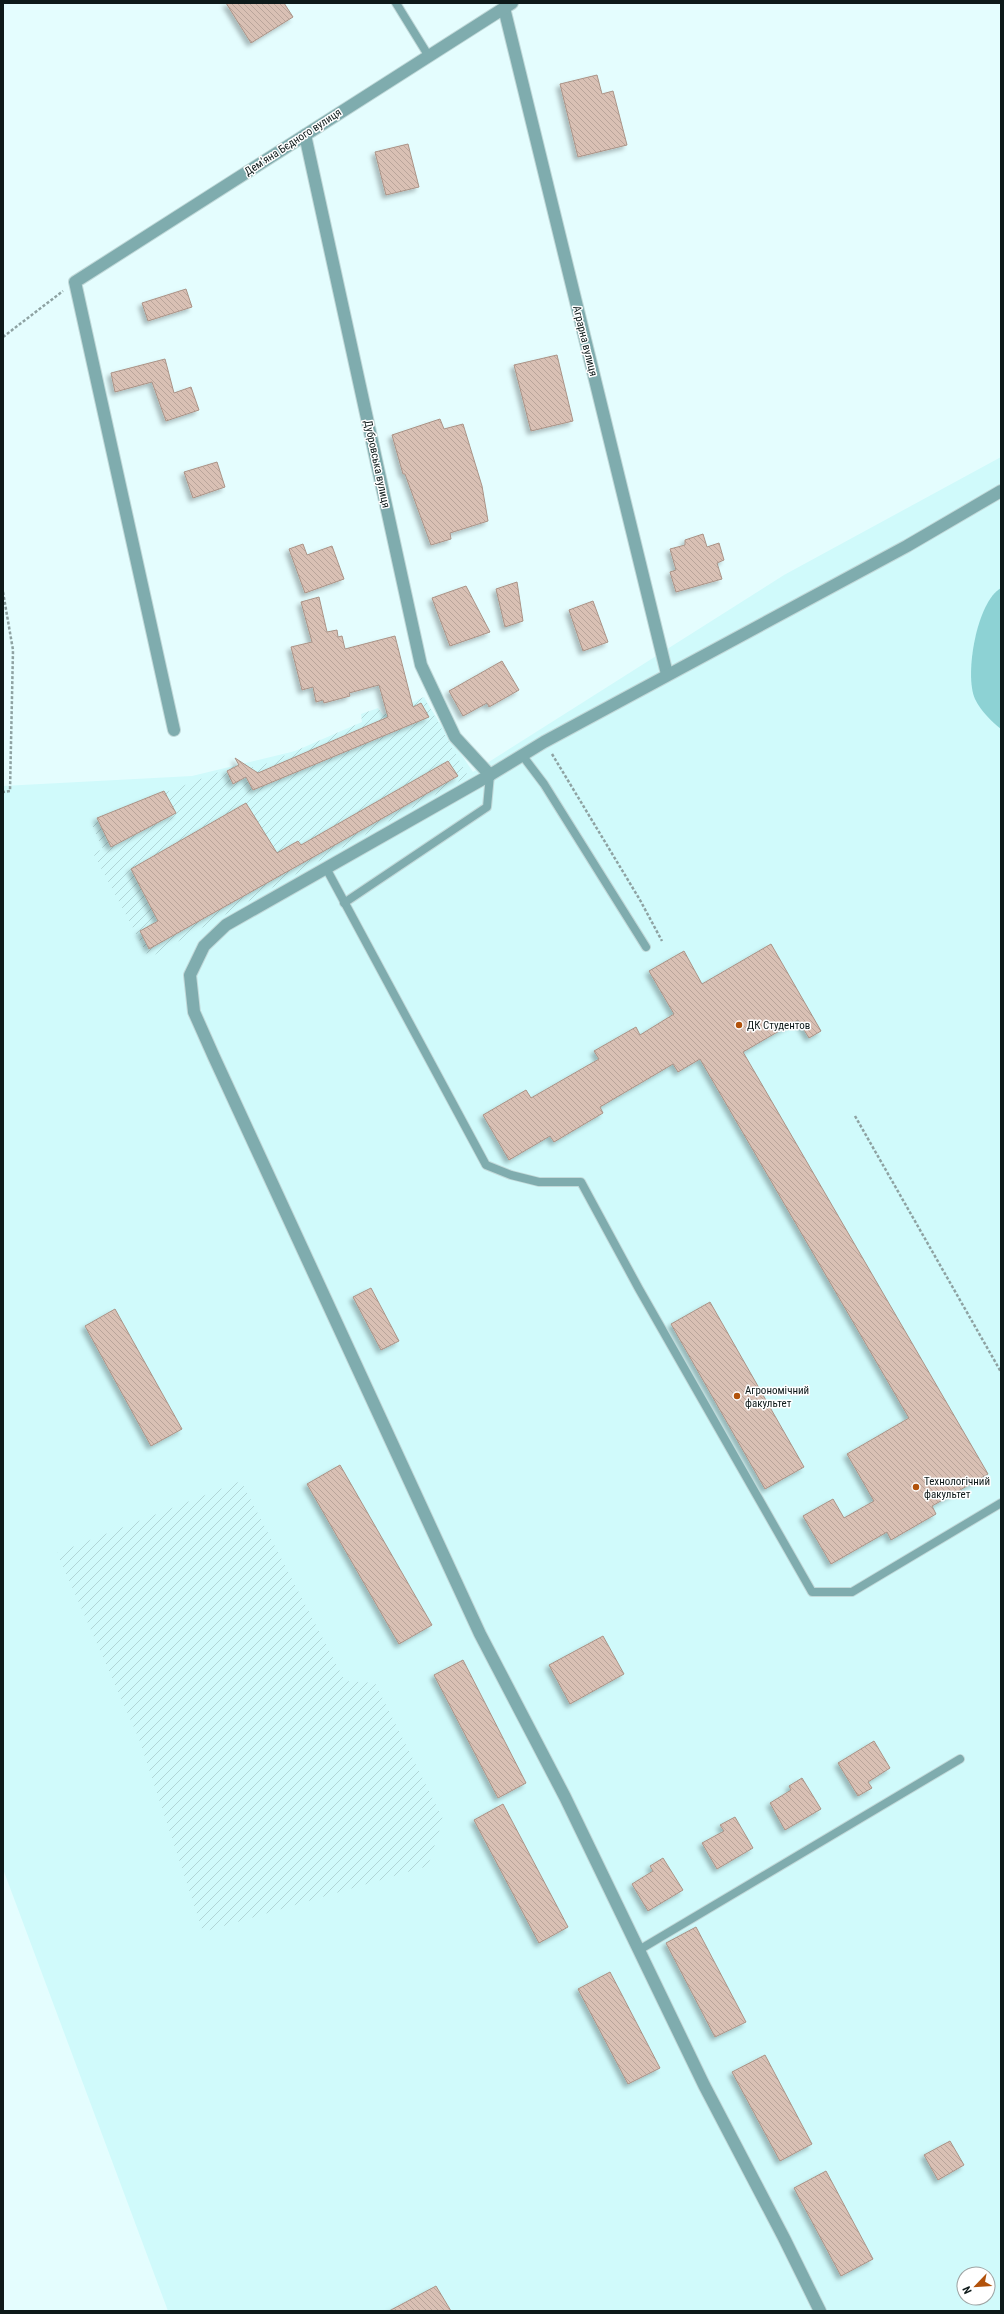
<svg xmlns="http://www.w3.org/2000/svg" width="1004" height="2314" font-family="'Roboto Condensed',sans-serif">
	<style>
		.built { fill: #d0fafb; fill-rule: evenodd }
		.industrial { fill: url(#industrial-furrows) }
		.green { fill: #8dd2d4 }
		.building { fill: url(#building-back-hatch); stroke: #aa9387; filter: url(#shadow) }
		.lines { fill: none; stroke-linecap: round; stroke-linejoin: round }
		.lane-casing { stroke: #c2d9d9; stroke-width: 10 }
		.street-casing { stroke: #c2d9d9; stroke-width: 14 }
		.path { stroke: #8ea2a2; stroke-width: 2.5; stroke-dasharray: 3 2; stroke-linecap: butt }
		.lane { stroke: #7facae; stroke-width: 8 }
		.street { stroke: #7facae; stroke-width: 12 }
		.poi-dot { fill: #b2520b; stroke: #fff; stroke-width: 1.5 }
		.labels { text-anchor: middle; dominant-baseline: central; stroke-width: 3; stroke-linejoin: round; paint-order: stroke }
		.street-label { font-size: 11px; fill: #0d1919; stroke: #fff }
		.poi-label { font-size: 11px; fill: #0d1919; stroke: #fff; text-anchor: start }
	</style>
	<defs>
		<pattern id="industrial-furrows" width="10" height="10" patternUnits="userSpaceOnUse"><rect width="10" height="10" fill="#d0fafb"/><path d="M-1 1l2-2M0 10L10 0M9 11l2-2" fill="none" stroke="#b1d6d7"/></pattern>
		<pattern id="building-back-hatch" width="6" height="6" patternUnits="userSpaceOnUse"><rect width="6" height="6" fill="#d9c0b4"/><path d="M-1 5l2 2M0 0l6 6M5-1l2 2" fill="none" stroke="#b9a49a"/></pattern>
		<filter id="shadow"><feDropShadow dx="-3.5" dy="3.5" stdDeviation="2" flood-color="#0004"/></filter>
	</defs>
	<rect width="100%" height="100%" fill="#e4fdfe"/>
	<path class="built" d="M 1001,457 L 1001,2311 L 168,2311 L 3,1869 L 3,786 L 192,776 L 312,747 L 424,699 L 473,772 L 784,575 ZM 964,2274 L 988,2274 L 988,2298 L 964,2298 Z"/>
	<g class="industrial">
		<polygon points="424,697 468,776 149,958 93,853 103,849 90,821 243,763 256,768 362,722 361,714 378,708 383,715"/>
		<polygon points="241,1481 345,1681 375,1683 443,1819 428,1866 203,1932 139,1739 57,1553"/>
	</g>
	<path class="green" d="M 1001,588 L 1001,729 C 991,721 981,711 975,699 C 964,675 977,601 1001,588 Z"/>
	<g class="building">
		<polygon points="226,3 284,3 293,17 251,43"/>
		<polygon points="597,75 602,94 613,91 627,145 578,157 560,84"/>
		<polygon points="408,144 419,187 386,195 375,152"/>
		<polygon points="186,289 192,307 148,321 142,303"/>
		<polygon points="557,355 573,421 531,431 514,365"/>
		<polygon points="165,359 174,393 191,387 199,410 166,421 152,382 115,392 111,373"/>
		<polygon points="440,419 444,429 463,424 482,486 488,521 450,533 451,539 431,545 405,474 403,474 392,435"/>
		<polygon points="217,462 225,487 193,498 184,472"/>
		<polygon points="703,534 707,547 719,543 724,560 717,563 722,579 676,592 670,572 676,570 670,549 685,545 685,540"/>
		<polygon points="303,544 307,555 332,546 344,579 305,593 289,549"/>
		<polygon points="517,582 523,621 505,627 496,589"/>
		<polygon points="466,586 490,632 450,646 432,598"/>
		<polygon points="319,597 327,632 337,630 338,637 342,636 345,649 395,636 413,707 421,703 429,717 253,790 246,777 233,784 227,771 239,765 235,758 258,773 388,717 379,685 349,693 350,696 324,703 323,700 316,702 313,687 302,690 291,647 312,642 301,602"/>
		<polygon points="593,601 608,642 583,651 569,610"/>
		<polygon points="502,661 519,690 489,707 487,703 463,716 449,691"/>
		<polygon points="448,761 458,776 149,949 140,931 158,921 131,869 246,803 277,853 298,841 301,845"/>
		<polygon points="164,791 176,813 111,847 97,818"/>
		<polygon points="771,944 821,1031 809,1038 798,1020 743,1052 988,1474 932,1506 936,1514 891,1540 887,1532 831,1564 803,1516 833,1499 844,1518 874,1501 847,1454 909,1418 700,1059 678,1072 673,1064 600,1107 603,1113 554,1142 550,1136 509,1160 483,1115 526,1090 531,1098 599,1059 594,1051 636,1027 640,1035 674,1014 649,971 684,951 702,984"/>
		<polygon points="371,1288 399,1341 381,1350 353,1297"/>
		<polygon points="710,1302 804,1467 765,1489 671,1324"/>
		<polygon points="115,1309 182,1429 151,1446 85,1326"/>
		<polygon points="340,1465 432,1625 399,1644 307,1484"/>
		<polygon points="603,1636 624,1674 570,1704 549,1665"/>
		<polygon points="463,1660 526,1783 498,1798 434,1675"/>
		<polygon points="874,1741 890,1768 868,1782 872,1788 858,1796 838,1763"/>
		<polygon points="802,1778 821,1809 785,1830 770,1803 791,1790 789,1786"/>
		<polygon points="503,1804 568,1927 539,1943 474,1820"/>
		<polygon points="735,1817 753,1848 717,1869 702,1843 724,1831 720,1825"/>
		<polygon points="663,1858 683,1890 648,1911 632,1884 653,1871 650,1866"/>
		<polygon points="696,1927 746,2022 715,2037 666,1943"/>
		<polygon points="610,1972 660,2068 628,2084 578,1989"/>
		<polygon points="765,2055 812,2144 780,2161 732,2072"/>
		<polygon points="950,2141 964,2165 938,2180 924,2155"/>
		<polygon points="826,2171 873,2259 841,2276 794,2188"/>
		<polygon points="436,2286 451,2311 389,2311"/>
	</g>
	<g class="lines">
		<defs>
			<g id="lane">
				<polyline points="396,3 428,55"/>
				<polyline points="522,755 544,784 646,947"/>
				<polyline points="326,868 486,1165 511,1175 539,1182 581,1182 639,1289 812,1592 852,1592 1001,1503"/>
				<polyline points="344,903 487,807 490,775"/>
				<polyline points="639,1950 960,1759"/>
			</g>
			<g id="street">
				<polyline points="504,8 667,674"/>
				<polyline points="305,135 421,665 455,737 490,775"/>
				<polyline points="174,730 75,282 512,3"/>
				<polyline points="820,2311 784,2238 704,2085 565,1797 480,1634 214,1057 194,1012 190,975 204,946 226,925 490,775 544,742 907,546 1001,491"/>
			</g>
		</defs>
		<use href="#lane" class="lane-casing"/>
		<use href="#street" class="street-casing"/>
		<g class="path">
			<polyline points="3,337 63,291"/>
			<polyline points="3,592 13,650 10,791 3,792"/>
			<polyline points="552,754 640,900 662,941"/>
			<polyline points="855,1116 1001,1372"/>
		</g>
		<use href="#lane" class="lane"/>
		<use href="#street" class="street"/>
	</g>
	<g class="poi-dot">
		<circle cx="739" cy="1025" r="4"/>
		<circle cx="737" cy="1396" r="4"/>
		<circle cx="916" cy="1487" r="4"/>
	</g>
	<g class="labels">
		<g class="street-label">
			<text transform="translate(293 142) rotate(-33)">Дем’яна Бєдного вулиця</text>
			<text transform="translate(585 341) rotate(76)">Аграрна вулиця</text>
			<text transform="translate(377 464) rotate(78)">Дубровська вулиця</text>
		</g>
		<g class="poi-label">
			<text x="747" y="1025">ДК Студентов</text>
			<text x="745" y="1390">Агрономічний<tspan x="745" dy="13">факультет</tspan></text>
			<text x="924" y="1481">Технологічний<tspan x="924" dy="13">факультет</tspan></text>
		</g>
	</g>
	<rect width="1004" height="2314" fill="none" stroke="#0d1919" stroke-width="8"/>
	<g transform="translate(976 2286) rotate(245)"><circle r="19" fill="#ffffff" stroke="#9ea3a3"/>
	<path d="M0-3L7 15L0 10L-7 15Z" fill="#b2520b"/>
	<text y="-6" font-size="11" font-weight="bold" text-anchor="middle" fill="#0d1919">N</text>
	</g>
</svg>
